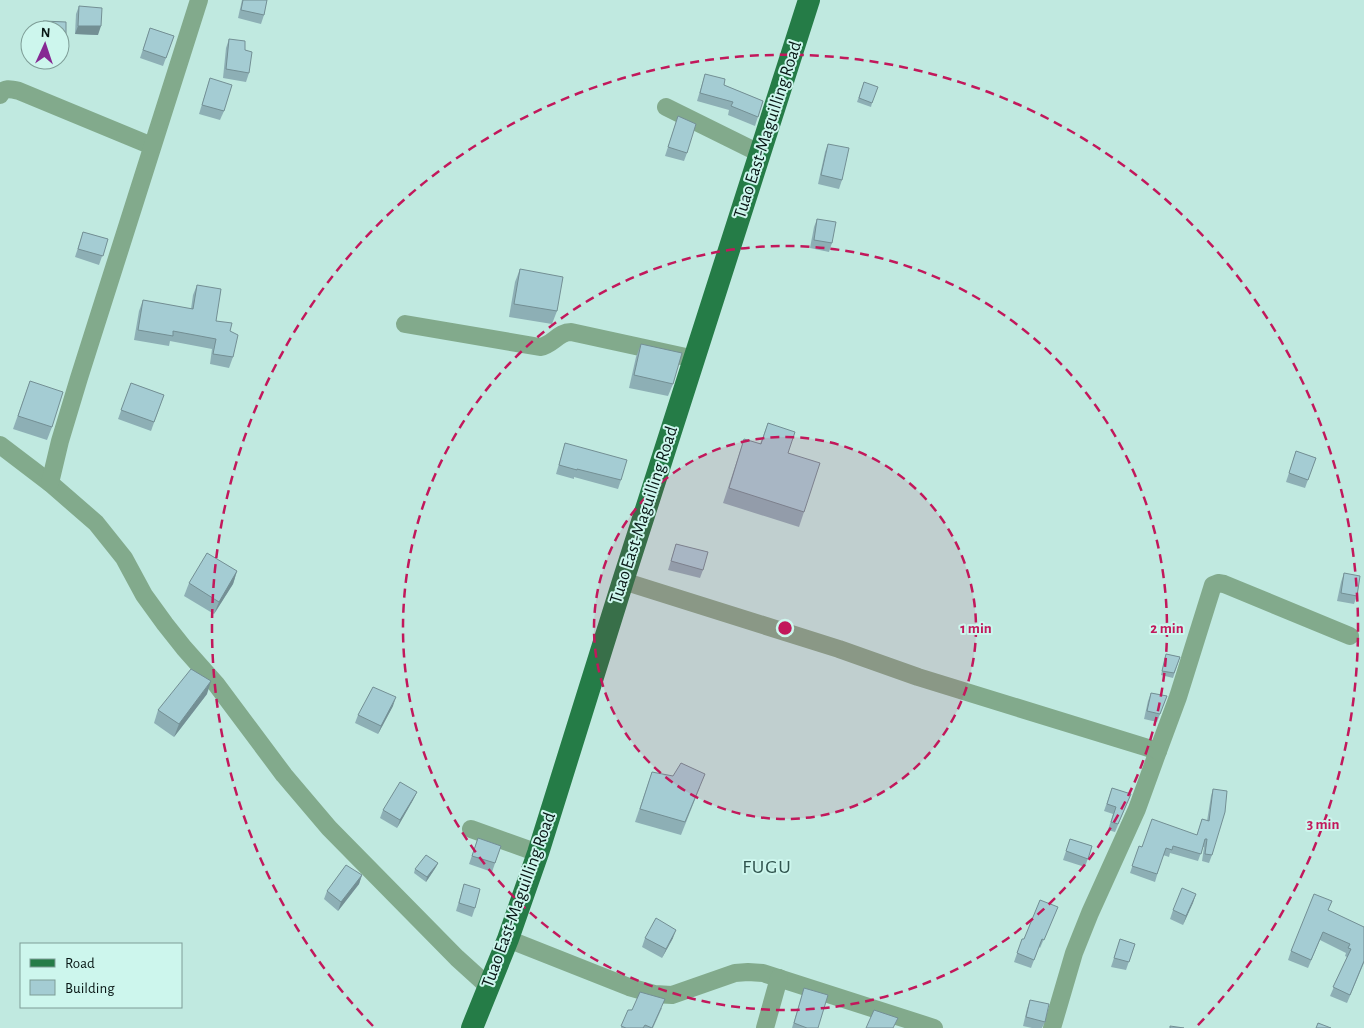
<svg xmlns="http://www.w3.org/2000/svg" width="1364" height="1028" font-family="'Alegreya Sans',sans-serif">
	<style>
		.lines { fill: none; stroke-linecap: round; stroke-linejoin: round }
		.minor { stroke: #82aa8c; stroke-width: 18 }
		.major { stroke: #257c47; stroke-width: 22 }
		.wall { fill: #8dafb5 }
		.shaded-wall { fill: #738f94 }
		.building { fill: #a4ccd3; stroke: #738f94 }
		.ring { fill: none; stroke: #c2185b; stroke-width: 2.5; stroke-dasharray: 9 6 }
		.labels { text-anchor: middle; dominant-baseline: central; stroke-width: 4; stroke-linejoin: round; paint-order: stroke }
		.street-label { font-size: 18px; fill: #081715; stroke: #cdf6ed }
		.quarter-label { font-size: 20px; letter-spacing: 1px; fill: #30544e; stroke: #cdf6ed }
		.centre { fill: #c2185b; stroke: #cdf6ed; stroke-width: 2.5 }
		.ring-label { font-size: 15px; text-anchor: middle; font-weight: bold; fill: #c2185b; stroke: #cdf6ed; stroke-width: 4; stroke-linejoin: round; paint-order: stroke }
	</style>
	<rect width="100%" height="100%" fill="#c0e9e0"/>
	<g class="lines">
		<g class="minor">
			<path d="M 0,95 C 4,87 11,89 19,91 L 152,146"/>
			<polyline points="666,107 761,154"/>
			<path d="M 405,324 L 540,347 C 553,345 558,332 571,332 L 695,359"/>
			<polyline points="0,445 50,483 96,523 124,558 144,595 165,624 184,648 216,684 284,775 329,828 457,958 489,987"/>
			<polyline points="50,483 60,441 79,378 199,0"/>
			<polyline points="623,581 839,649 918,677 1158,751 1137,809 1090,913 1074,953 1052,1028"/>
			<polyline points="1158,751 1178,697 1213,585 1218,583 1224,584 1350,636"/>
			<polyline points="471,829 538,853"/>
			<polyline points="508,939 629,987 654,994 672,995 735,973 748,972 763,973 934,1028"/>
			<polyline points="765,1028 779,978"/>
		</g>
		<polyline class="major" points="472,1028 508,939 538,853 623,581 809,0"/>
	</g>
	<g class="wall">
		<polygon points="242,0 267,0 264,15 261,24 238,18"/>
		<polygon points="79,6 98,35 75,34 76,14"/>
		<polygon points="43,21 66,22 66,46 63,54 60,54 60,30 40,30"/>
		<polygon points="150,28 174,36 163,66 140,58"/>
		<polygon points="229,39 245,50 249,73 246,82 223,78 226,48"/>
		<polygon points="705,74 724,85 763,101 755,126 728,115 729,110 697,101"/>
		<polygon points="210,78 224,111 220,120 199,114"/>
		<polygon points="864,82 872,103 871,107 857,102"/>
		<polygon points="678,116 687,153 684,161 665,156"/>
		<polygon points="828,144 842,180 839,189 818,184 825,152"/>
		<polygon points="817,219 832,243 829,252 810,248 814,227"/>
		<polygon points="83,232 108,239 99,265 75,257"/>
		<polygon points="520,269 557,311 552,324 509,317 515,282"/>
		<polygon points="197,285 216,321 230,331 233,357 229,368 210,364 212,349 170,341 169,346 134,340 139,311 143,300 191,309 193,295"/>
		<polygon points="641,344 673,384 668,396 629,388 636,357"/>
		<polygon points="30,381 52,427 47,440 13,429"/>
		<polygon points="131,383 164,395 151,431 118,419"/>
		<polygon points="768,423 788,453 804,512 799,527 723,503 744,439 760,444"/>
		<polygon points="565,443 621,480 618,489 574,477 574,479 556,474"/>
		<polygon points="1296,451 1316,458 1305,488 1286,482"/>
		<polygon points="676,544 703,570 700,578 668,570"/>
		<polygon points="237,571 233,584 214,614 184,596 189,583"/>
		<polygon points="1344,573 1357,596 1354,604 1337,601 1341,582"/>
		<polygon points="1166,654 1180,657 1173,678 1161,675"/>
		<polygon points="1151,693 1167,696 1157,722 1144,719 1148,701"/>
		<polygon points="207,694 174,737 154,723 158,710"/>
		<polygon points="393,706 378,734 355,723 358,715"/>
		<polygon points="652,772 700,787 681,835 635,822"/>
		<polygon points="1112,788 1131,794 1115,832 1108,830 1113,814 1104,811"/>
		<polygon points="1213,789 1212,855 1209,863 1202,861 1204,847 1203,847 1198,861 1170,853 1169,857 1163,855 1155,882 1130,873 1139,846 1142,847 1197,835 1202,819 1207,821 1211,796"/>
		<polygon points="417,792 413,800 397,828 380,818 383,810"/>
		<polygon points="478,838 501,846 492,872 469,864"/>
		<polygon points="1070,839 1092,846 1085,867 1063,860"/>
		<polygon points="438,863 436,867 426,882 414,873 415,869"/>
		<polygon points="362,875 359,884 338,911 324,899 327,891"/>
		<polygon points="464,884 475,908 472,917 456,911"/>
		<polygon points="1196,894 1183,925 1170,919 1173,910"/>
		<polygon points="1058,907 1040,948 1039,947 1031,968 1014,962 1022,939 1024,939"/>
		<polygon points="1328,911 1364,927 1364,963 1347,1003 1330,996 1347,957 1345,956 1346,953 1320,940 1308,968 1288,960 1291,951"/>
		<polygon points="645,938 673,938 662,958 642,947"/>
		<polygon points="1120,939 1135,944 1126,970 1111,967"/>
		<polygon points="804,988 818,1028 792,1028"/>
		<polygon points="1030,1000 1045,1022 1042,1028 1032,1028 1023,1026 1027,1009"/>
		<polygon points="662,1008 653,1028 621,1028 628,1010"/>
	</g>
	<g class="shaded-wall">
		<polygon points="78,26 101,26 98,35 75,34"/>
		<polygon points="60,45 66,46 63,54 60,54"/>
		<polygon points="237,571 233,584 214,614 219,602"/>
		<polygon points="211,681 207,694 174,737 179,724"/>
		<polygon points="396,697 393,706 378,734 381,726"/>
		<polygon points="417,792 413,800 397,828 400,820"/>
		<polygon points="438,863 436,867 426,882 427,877"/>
		<polygon points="362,875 359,884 338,911 341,902"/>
		<polygon points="1196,894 1193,903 1183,925 1186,916"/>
		<polygon points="676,930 673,938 662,958 666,949"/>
	</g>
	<g class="building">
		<polygon points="243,0 267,0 264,15 241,10"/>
		<polygon points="79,6 102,8 101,26 78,26"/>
		<polygon points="43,21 66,22 66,46 60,45 60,30 43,30"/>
		<polygon points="150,28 174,36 166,58 143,50"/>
		<polygon points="229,39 245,41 245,50 252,52 249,73 226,69"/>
		<polygon points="705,74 725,79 724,85 763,101 758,117 731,106 733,102 700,93"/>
		<polygon points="210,78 232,85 224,111 202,105"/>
		<polygon points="864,82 878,87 872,103 859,98"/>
		<polygon points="678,116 696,124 687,153 668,147"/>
		<polygon points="828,144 849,148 842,180 821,175"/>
		<polygon points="817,219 836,222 832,243 814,240"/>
		<polygon points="83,232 108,239 103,256 78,249"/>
		<polygon points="520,269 563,277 557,311 514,304"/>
		<polygon points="197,285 221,289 216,321 232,323 230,331 238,335 233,357 213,354 216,339 173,331 173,336 138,330 143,300 193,309"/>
		<polygon points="641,344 682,353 673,384 634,375"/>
		<polygon points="30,381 63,392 52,427 18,416"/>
		<polygon points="131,383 164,395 154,422 121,410"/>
		<polygon points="768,423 795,432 788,453 820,463 804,512 729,488 744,439 761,444"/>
		<polygon points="565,443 627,460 621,480 577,469 577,470 559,465"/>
		<polygon points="1296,451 1316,458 1308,480 1289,473"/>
		<polygon points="676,544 708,552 703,570 671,561"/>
		<polygon points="207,553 237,571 219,602 189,583"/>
		<polygon points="1344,573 1360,576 1357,596 1341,593"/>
		<polygon points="1166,654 1180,657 1174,673 1162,671"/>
		<polygon points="191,669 211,681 179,724 158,710"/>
		<polygon points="373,687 396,697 381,726 358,715"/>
		<polygon points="1151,693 1167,696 1160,714 1147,711"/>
		<polygon points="681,763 705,774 685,822 640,809 652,772 673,776"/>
		<polygon points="400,782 417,792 400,820 383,810"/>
		<polygon points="1112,788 1131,794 1118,824 1111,822 1116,807 1107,804"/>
		<polygon points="1213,789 1227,791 1225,812 1212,855 1205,854 1207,839 1205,839 1201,854 1173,846 1172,850 1166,848 1157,874 1132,866 1139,846 1142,847 1152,819 1197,835 1202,819 1209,821"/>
		<polygon points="478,838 501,846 495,863 472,856"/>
		<polygon points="1070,839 1092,846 1088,859 1066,851"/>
		<polygon points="426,855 438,863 427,877 415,869"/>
		<polygon points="346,865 362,875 341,902 327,891"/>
		<polygon points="464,884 480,889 475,908 459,903"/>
		<polygon points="1182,888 1196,894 1186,916 1173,910"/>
		<polygon points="1314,894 1332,901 1328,910 1364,927 1364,961 1350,995 1333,987 1351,949 1348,948 1350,944 1323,932 1311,960 1291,951"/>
		<polygon points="1040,900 1058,907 1044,940 1042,939 1034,960 1017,953 1022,939 1024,939"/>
		<polygon points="656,918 676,930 666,949 645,938"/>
		<polygon points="1120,939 1135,944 1129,962 1114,958"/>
		<polygon points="804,988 828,995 818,1028 807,1028 794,1023"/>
		<polygon points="640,992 665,999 652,1028 645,1025 643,1028 626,1028 621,1026 628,1010 632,1010"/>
		<polygon points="1030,1000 1049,1004 1045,1022 1026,1017"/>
		<polygon points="874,1010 898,1018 893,1028 866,1028"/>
		<polygon points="1318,1023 1331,1028 1316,1028"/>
		<polygon points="1170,1026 1184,1028 1170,1028"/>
	</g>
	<circle cx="785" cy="628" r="191" fill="#c2185b" fill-opacity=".12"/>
	<g class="ring">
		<circle cx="785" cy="628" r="191"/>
		<circle cx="785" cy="628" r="382"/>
		<path d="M373 1026A573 573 0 1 1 1197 1026"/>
	</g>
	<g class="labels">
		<g class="street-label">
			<text transform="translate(768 130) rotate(-72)">Tuao East-Maguilling Road</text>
			<text transform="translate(644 515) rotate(-72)">Tuao East-Maguilling Road</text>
			<text transform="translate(519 900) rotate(-70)">Tuao East-Maguilling Road</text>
		</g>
		<g class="quarter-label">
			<text x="767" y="867">FUGU</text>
		</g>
	</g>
	<circle cx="785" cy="628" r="8" class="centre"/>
	<g class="ring-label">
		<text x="976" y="633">1 min</text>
		<text x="1167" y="633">2 min</text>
		<text x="1323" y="829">3 min</text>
	</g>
	<rect x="20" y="943" width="162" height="65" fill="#cdf6ed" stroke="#7e9d97"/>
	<rect x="30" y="959" width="25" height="8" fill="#257c47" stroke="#7e9d97"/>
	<text x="65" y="968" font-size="15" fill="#081715">Road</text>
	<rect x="30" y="980" width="25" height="15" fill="#a4ccd3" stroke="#7e9d97"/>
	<text x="65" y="993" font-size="15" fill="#081715">Building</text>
	<g transform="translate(45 45) rotate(3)"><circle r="24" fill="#cdf6ed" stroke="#7e9d97"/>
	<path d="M0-4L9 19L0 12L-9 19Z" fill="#862893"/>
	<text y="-8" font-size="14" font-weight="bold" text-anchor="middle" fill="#081715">N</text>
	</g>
</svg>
